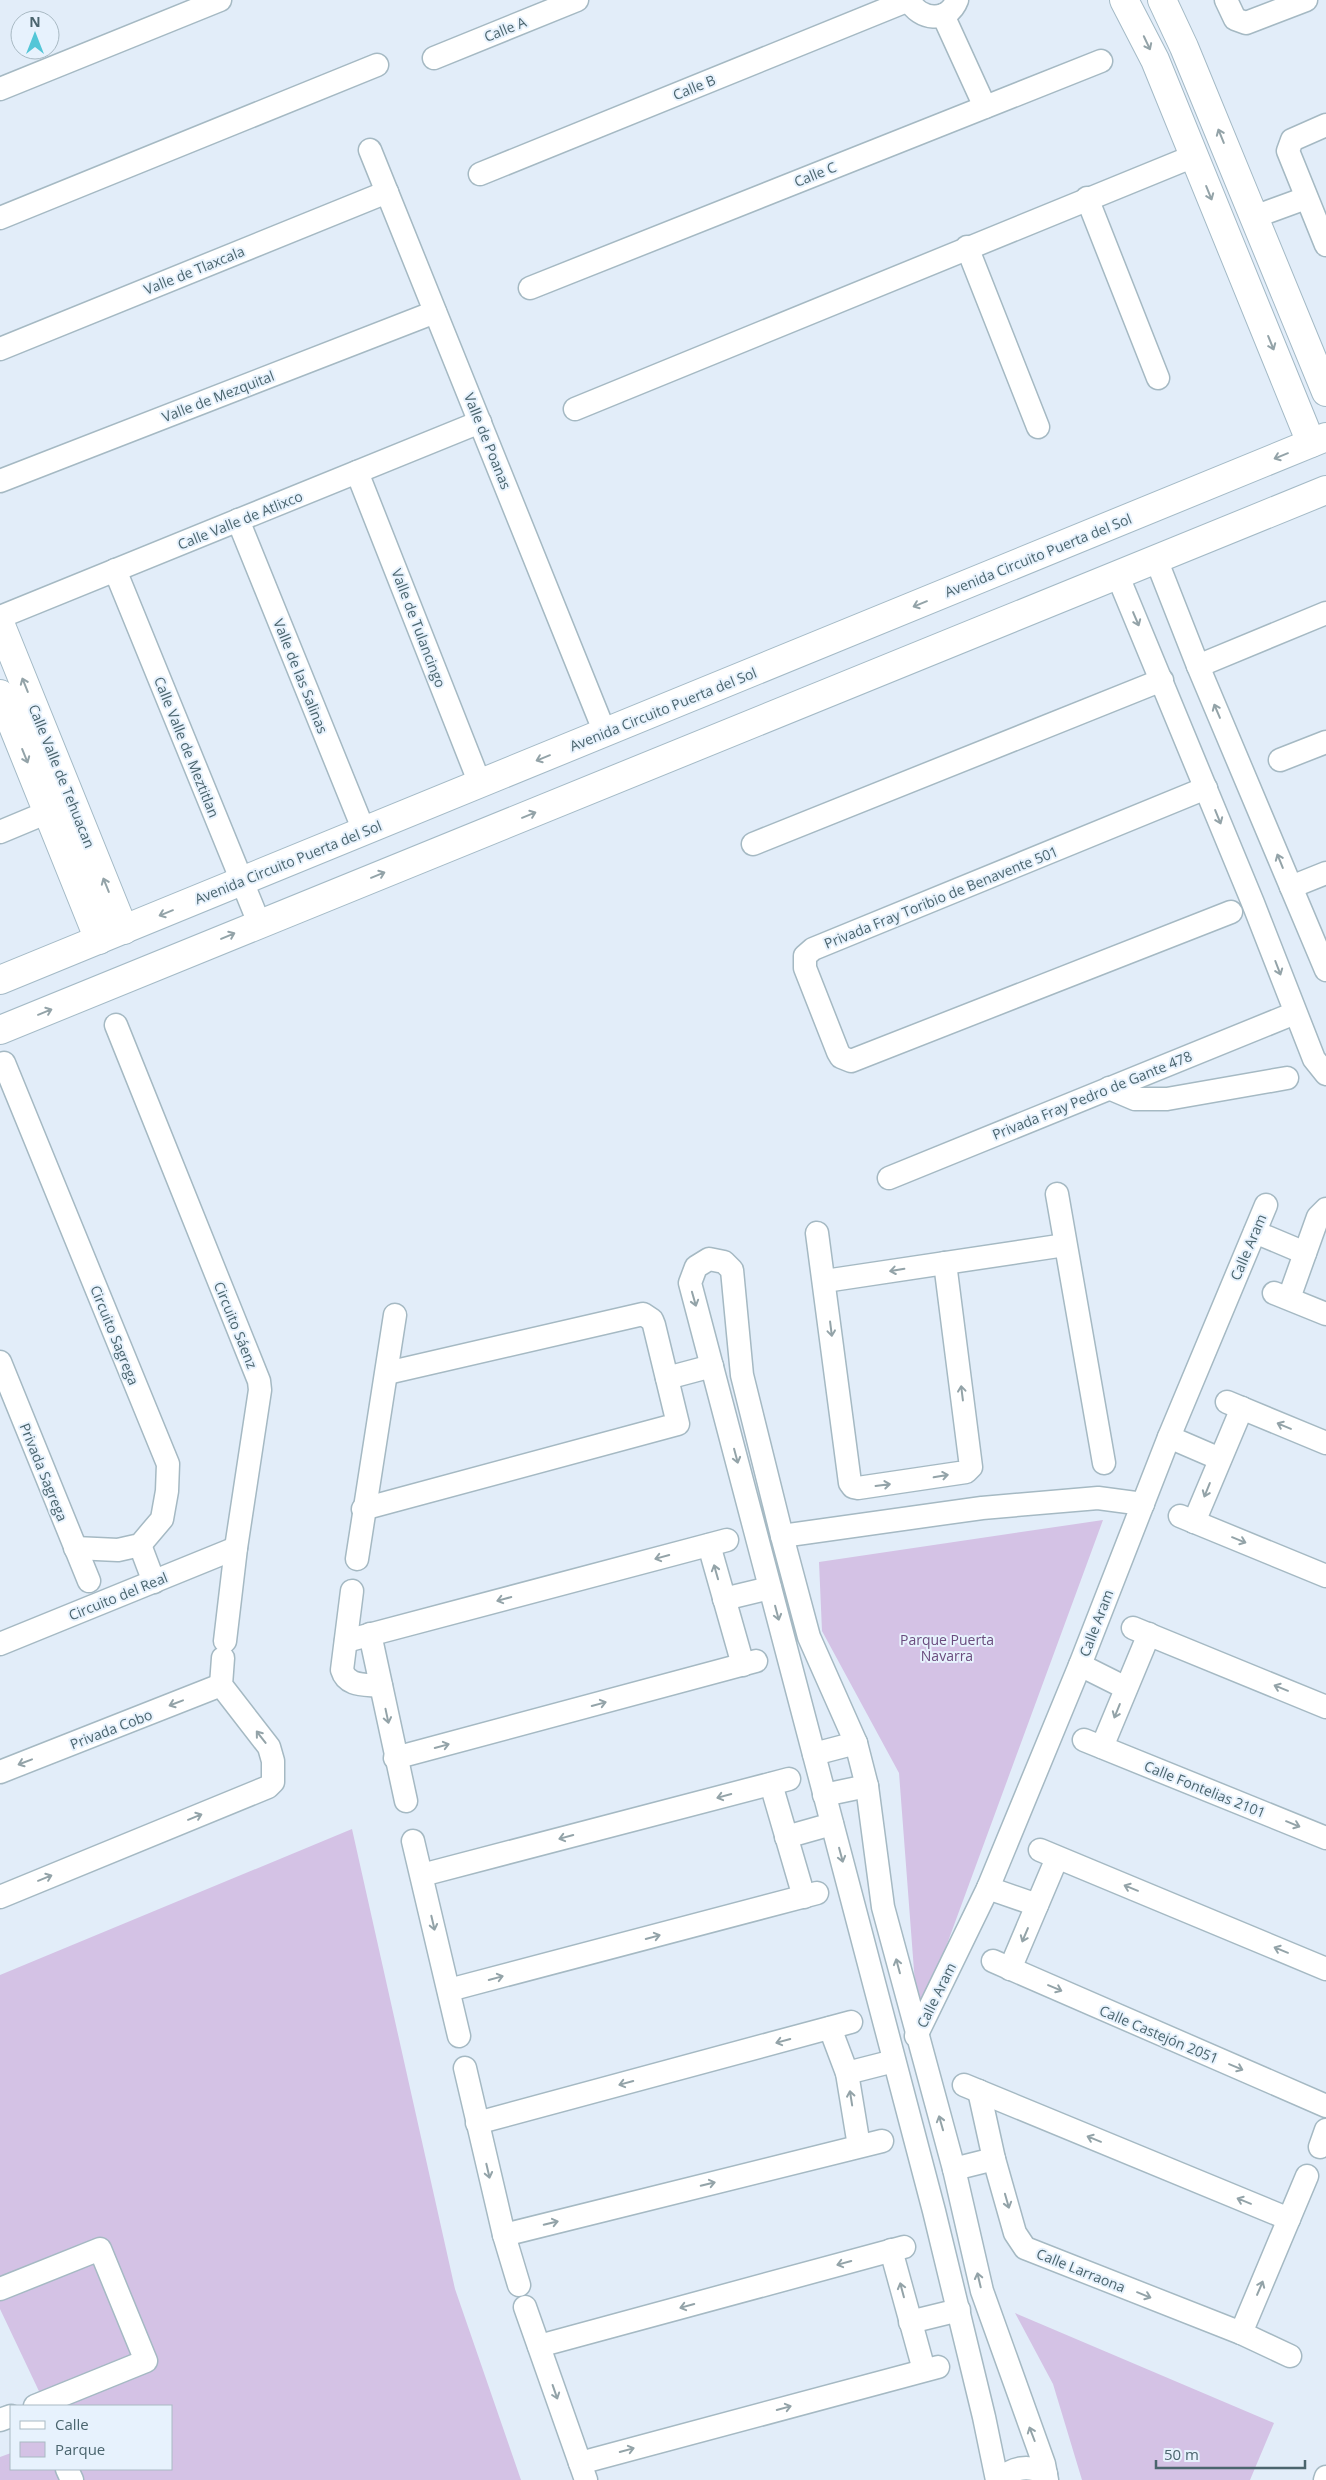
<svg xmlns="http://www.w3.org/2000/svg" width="1326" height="2480" font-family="'Open Sans',sans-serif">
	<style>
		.green { fill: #d4c2e5 }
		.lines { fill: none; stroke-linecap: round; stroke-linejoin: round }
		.street-casing { stroke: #a5b9c3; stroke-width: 25 }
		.secondary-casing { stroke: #a4bac6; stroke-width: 30 }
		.street { stroke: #fff; stroke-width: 22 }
		.secondary { stroke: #fff; stroke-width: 28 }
		.oneway { stroke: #93a3a8 }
		.labels { text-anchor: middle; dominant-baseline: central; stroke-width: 4; stroke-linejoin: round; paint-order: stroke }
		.street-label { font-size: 14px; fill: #4b656e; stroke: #e7f2fd }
		.park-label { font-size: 14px; fill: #6a4b7d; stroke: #e7f2fd }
	</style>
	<rect width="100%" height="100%" fill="#e2edf9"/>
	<g class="green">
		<polygon points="1103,1520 918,2023 899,1773 822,1631 819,1562"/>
		<polygon points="352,1829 455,2289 521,2480 0,2480 0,2457 11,2453 11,2469 171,2469 171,2406 46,2406 0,2309 0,1975"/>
		<polygon points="1015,2313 1274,2423 1250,2480 1082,2480 1053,2384"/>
	</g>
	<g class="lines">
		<defs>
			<g id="street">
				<path d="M 909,0 C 919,20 948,24 957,0"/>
				<polyline points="1226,0 1235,19 1246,23 1306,0"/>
				<polyline points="943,15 985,107"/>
				<polyline points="434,58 577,0"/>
				<polyline points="0,89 220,0"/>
				<polyline points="1326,125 1292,140 1288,151 1326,245"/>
				<polyline points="370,150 605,733"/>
				<polyline points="480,174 909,0"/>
				<polyline points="1087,198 1158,378"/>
				<polyline points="1254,217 1306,198"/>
				<polyline points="0,218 377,65"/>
				<polyline points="967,247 1038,427"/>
				<polyline points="530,288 1101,61"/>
				<polyline points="0,349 387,192"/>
				<polyline points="575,409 1194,156"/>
				<polyline points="357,472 480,784"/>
				<polyline points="0,481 435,312"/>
				<polyline points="238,520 364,831"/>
				<polyline points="1156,559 1198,666 1326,970"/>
				<polyline points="115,570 259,923"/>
				<polyline points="1117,574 1253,903 1314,1059 1326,1074"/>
				<polyline points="0,617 480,422"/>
				<polyline points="1198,666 1326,613"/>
				<polyline points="1280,760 1326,742"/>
				<polyline points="1206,788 813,949 805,956 805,968 838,1052 841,1057 851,1061 1231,912"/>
				<polyline points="0,832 48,812"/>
				<polyline points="753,844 1162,680"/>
				<polyline points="1291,887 1326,873"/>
				<polyline points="116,1025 259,1381 260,1390 236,1548 225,1641"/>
				<polyline points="4,1063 168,1464 167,1491 162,1519 140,1545 118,1550 75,1548"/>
				<polyline points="1109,1088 1135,1099 1167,1099 1287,1078"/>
				<polyline points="889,1178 1295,1013"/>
				<polyline points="1057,1194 1104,1463"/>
				<polyline points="1255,1232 1305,1253"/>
				<polyline points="817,1233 850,1483 853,1487 858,1488 966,1472 971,1467 945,1263"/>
				<polyline points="825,1281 1065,1245"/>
				<polyline points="1274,1293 1326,1314"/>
				<polyline points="1289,1298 1318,1217 1326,1209"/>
				<polyline points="0,1362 89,1581"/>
				<polyline points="667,1378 712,1366"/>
				<polyline points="1227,1402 1326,1443"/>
				<polyline points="1169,1437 1220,1459"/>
				<polyline points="363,1509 678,1424 654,1325 652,1320 643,1314 387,1373"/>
				<polyline points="1180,1516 1326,1576"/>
				<polyline points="1194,1522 1242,1408"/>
				<polyline points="782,1536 982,1508 1098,1498 1143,1504"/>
				<polyline points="140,1545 154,1582"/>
				<polyline points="709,1545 743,1665"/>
				<polyline points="357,1559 395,1315"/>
				<path d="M 352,1591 L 342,1670 C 347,1687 365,1684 381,1686"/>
				<polyline points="724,1599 770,1588"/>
				<polyline points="1133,1628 1326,1707"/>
				<polyline points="370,1634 406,1801"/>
				<polyline points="346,1641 727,1540"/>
				<polyline points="0,1644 236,1548"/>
				<polyline points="1080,1665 1126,1688"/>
				<polyline points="1084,1740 1326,1838"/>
				<polyline points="1102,1747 1149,1634"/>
				<polyline points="814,1754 856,1743"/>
				<polyline points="395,1758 756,1661"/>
				<polyline points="0,1772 221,1685"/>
				<polyline points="771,1784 804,1897"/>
				<polyline points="824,1795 867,1786"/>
				<polyline points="786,1837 832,1824"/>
				<polyline points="413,1841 459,2036"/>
				<polyline points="1040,1850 1326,1969"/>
				<polyline points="422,1875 789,1779"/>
				<polyline points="988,1888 1037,1905"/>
				<polyline points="0,1897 268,1787 273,1782 273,1761 269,1747 221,1685 223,1658"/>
				<polyline points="993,1961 1326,2106"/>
				<polyline points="1010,1969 1057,1858"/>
				<polyline points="449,1990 817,1893"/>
				<polyline points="830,2028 847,2073 859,2146"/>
				<polyline points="916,2036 988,1888 1080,1665 1169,1437 1266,1205"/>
				<polyline points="465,2068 504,2235 519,2285"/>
				<polyline points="847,2073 894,2061"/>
				<polyline points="964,2085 1289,2219"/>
				<polyline points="979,2091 994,2159 1015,2233 1025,2248 1241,2333 1290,2356"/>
				<polyline points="477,2123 851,2022"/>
				<polyline points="1320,2147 1326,2130"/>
				<polyline points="954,2169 994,2159"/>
				<polyline points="504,2235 882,2141"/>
				<polyline points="891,2250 924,2370"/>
				<polyline points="0,2289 100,2249 146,2361 35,2406"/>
				<polyline points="525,2307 586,2480"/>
				<polyline points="910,2322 959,2310"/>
				<polyline points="1241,2333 1307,2176"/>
				<polyline points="539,2346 904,2247"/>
				<polyline points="0,2420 11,2416"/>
				<polyline points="580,2463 938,2367"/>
				<polyline points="67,2469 72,2480"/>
				<polyline points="997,2480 984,2417 934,2211 690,1283 696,1267 709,1259 724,1262 732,1270 742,1375 782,1536 809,1637 856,1743 867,1786 883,1907 954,2169 982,2291 1044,2464 1047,2480"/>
				<path d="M 999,2480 C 1013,2467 1029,2464 1046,2474"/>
				<polyline points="1325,2480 1326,2477"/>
			</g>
			<g id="secondary">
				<polyline points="1124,0 1155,60 1311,443"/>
				<polyline points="1162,0 1184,47 1326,392"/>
				<polyline points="0,623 124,930"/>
				<polyline points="0,694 99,940"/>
				<polyline points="0,980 1326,437"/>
				<polyline points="0,1030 1326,490"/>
			</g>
		</defs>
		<use href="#street" class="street-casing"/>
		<use href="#secondary" class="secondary-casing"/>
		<use href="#street" class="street"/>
		<use href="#secondary" class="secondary"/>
	</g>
	<defs><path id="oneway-shaft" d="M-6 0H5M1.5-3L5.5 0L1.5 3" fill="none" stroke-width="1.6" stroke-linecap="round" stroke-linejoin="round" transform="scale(1.25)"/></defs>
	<g class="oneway">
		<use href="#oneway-shaft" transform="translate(1147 43) rotate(65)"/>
		<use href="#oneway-shaft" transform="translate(1221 136) rotate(-112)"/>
		<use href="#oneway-shaft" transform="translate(1209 193) rotate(68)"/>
		<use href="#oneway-shaft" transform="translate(1271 343) rotate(68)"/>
		<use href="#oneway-shaft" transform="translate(1281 456) rotate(158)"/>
		<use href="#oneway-shaft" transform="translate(920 604) rotate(158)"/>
		<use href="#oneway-shaft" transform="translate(1136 619) rotate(67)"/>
		<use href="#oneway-shaft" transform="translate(25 685) rotate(-112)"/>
		<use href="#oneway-shaft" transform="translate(1217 711) rotate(-113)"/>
		<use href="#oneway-shaft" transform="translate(25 756) rotate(68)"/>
		<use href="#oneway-shaft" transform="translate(543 758) rotate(158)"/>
		<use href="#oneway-shaft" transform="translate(529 815) rotate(-22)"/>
		<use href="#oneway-shaft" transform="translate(1218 817) rotate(68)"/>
		<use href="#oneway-shaft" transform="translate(1280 861) rotate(-112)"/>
		<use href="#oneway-shaft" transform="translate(378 875) rotate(-22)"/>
		<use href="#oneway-shaft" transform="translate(106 885) rotate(-112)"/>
		<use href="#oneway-shaft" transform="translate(166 913) rotate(158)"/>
		<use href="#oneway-shaft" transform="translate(228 936) rotate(-23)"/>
		<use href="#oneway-shaft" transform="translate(1278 968) rotate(69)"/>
		<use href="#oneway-shaft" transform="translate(45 1012) rotate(-22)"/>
		<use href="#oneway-shaft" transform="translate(897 1270) rotate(171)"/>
		<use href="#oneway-shaft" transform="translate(694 1299) rotate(74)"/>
		<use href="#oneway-shaft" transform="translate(831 1329) rotate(83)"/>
		<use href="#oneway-shaft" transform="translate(962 1393) rotate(-97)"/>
		<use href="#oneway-shaft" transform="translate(1284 1426) rotate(-157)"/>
		<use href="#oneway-shaft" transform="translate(736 1456) rotate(75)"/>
		<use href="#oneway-shaft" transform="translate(941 1476) rotate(-10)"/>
		<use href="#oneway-shaft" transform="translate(883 1485) rotate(-7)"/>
		<use href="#oneway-shaft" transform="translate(1207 1490) rotate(112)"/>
		<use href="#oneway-shaft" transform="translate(1239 1540) rotate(22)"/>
		<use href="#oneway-shaft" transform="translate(662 1557) rotate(165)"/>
		<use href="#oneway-shaft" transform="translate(716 1572) rotate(-106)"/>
		<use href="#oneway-shaft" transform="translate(504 1599) rotate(165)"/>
		<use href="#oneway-shaft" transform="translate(777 1613) rotate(75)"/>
		<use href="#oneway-shaft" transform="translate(1281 1688) rotate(-158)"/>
		<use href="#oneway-shaft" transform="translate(176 1703) rotate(159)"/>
		<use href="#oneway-shaft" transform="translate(599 1704) rotate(-15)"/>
		<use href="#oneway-shaft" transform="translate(1117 1711) rotate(112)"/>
		<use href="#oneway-shaft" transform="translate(387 1716) rotate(78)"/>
		<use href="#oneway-shaft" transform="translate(261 1737) rotate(-128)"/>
		<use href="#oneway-shaft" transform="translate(442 1746) rotate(-15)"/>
		<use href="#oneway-shaft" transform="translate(25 1762) rotate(159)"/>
		<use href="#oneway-shaft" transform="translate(724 1796) rotate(165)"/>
		<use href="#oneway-shaft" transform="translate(195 1817) rotate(-22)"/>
		<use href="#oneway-shaft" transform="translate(1293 1824) rotate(22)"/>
		<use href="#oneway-shaft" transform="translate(566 1837) rotate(165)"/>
		<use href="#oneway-shaft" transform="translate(841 1855) rotate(75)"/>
		<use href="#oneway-shaft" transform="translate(45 1878) rotate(-22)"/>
		<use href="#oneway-shaft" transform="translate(1131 1888) rotate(-158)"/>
		<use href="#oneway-shaft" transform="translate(433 1923) rotate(77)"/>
		<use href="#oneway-shaft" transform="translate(1025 1935) rotate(113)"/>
		<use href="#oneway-shaft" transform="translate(653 1937) rotate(-15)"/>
		<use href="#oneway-shaft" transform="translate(1281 1950) rotate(-158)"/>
		<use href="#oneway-shaft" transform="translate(898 1966) rotate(-105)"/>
		<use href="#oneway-shaft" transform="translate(496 1978) rotate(-15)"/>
		<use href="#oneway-shaft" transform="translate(1055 1988) rotate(23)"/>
		<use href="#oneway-shaft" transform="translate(783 2041) rotate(165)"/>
		<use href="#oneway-shaft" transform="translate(1236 2067) rotate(23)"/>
		<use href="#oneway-shaft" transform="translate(626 2083) rotate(165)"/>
		<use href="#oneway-shaft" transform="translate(851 2098) rotate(-99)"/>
		<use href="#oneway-shaft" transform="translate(941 2123) rotate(-106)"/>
		<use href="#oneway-shaft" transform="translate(1094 2139) rotate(-158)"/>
		<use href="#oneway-shaft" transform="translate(488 2171) rotate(77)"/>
		<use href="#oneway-shaft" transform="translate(708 2184) rotate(-14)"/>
		<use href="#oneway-shaft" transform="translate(1007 2201) rotate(74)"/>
		<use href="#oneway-shaft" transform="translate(1244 2201) rotate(-158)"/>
		<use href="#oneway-shaft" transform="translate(551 2223) rotate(-14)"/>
		<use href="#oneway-shaft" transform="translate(844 2263) rotate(165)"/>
		<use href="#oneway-shaft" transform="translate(979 2280) rotate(-103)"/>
		<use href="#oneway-shaft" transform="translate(1260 2288) rotate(-67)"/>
		<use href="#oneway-shaft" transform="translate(902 2290) rotate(-105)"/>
		<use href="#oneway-shaft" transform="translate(1144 2295) rotate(22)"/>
		<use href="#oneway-shaft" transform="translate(687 2306) rotate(165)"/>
		<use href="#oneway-shaft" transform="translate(555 2392) rotate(71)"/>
		<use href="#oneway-shaft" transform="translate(784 2408) rotate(-15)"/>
		<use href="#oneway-shaft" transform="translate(1032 2434) rotate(-111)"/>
		<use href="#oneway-shaft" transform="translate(627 2450) rotate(-15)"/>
	</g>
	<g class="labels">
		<g class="street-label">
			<text transform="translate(505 29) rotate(-22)">Calle A</text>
			<text transform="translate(694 87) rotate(-22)">Calle B</text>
			<text transform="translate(815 174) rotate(-22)">Calle C</text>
			<text transform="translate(194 270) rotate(-22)">Valle de Tlaxcala</text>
			<text transform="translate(218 396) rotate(-21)">Valle de Mezquital</text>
			<text transform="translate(488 441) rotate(68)">Valle de Poanas</text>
			<text transform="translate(240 520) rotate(-22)">Calle Valle de Atlixco</text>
			<text transform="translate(1038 555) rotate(-22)">Avenida Circuito Puerta del Sol</text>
			<text transform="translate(419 628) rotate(69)">Valle de Tulancingo</text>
			<text transform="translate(301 676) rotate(68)">Valle de las Salinas</text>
			<text transform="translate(663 709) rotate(-22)">Avenida Circuito Puerta del Sol</text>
			<text transform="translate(187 747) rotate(68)">Calle Valle de Meztitlan</text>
			<text transform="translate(62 776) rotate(68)">Calle Valle de Tehuacan</text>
			<text transform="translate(288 862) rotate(-22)">Avenida Circuito Puerta del Sol</text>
			<text transform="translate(941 897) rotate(-22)">Privada Fray Toribio de Benavente 501</text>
			<text transform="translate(1092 1095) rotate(-22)">Privada Fray Pedro de Gante 478</text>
			<text transform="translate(1248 1247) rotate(-67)">Calle Aram</text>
			<text transform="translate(236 1325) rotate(68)">Circuito Sáenz</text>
			<text transform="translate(115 1335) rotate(68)">Circuito Sagrega</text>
			<text transform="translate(44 1472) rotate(68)">Privada Sagrega</text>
			<text transform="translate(118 1596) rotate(-22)">Circuito del Real</text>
			<text transform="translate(1096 1623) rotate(-69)">Calle Aram</text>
			<text transform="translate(111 1729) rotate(-21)">Privada Cobo</text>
			<text transform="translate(1205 1789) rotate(22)">Calle Fontelias 2101</text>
			<text transform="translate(936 1995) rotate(-64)">Calle Aram</text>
			<text transform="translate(1159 2034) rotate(23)">Calle Castejón 2051</text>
			<text transform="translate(1081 2270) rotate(22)">Calle Larraona</text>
		</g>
		<g class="park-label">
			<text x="947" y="1639">Parque Puerta<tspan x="947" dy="16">Navarra</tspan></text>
		</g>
	</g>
	<rect x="10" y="2405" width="162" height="65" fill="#e7f2fd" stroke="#a9bac4"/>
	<rect x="20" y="2421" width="25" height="8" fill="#ffffff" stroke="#a9bac4"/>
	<text x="55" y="2430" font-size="15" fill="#4b656e">Calle</text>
	<rect x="20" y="2442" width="25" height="15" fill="#d4c2e5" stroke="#a9bac4"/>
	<text x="55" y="2455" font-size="15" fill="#4b656e">Parque</text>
	<g transform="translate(35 35)"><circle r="24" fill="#e7f2fd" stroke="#a9bac4"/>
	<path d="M0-4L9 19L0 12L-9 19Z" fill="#53c6d7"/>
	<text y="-8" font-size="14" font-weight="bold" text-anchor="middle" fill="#4b656e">N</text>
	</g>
	<path d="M1156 2460v8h149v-8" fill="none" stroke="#4b656e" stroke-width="2.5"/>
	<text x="1164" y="2460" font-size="15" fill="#4b656e" stroke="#e7f2fd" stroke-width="4" paint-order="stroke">50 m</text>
</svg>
